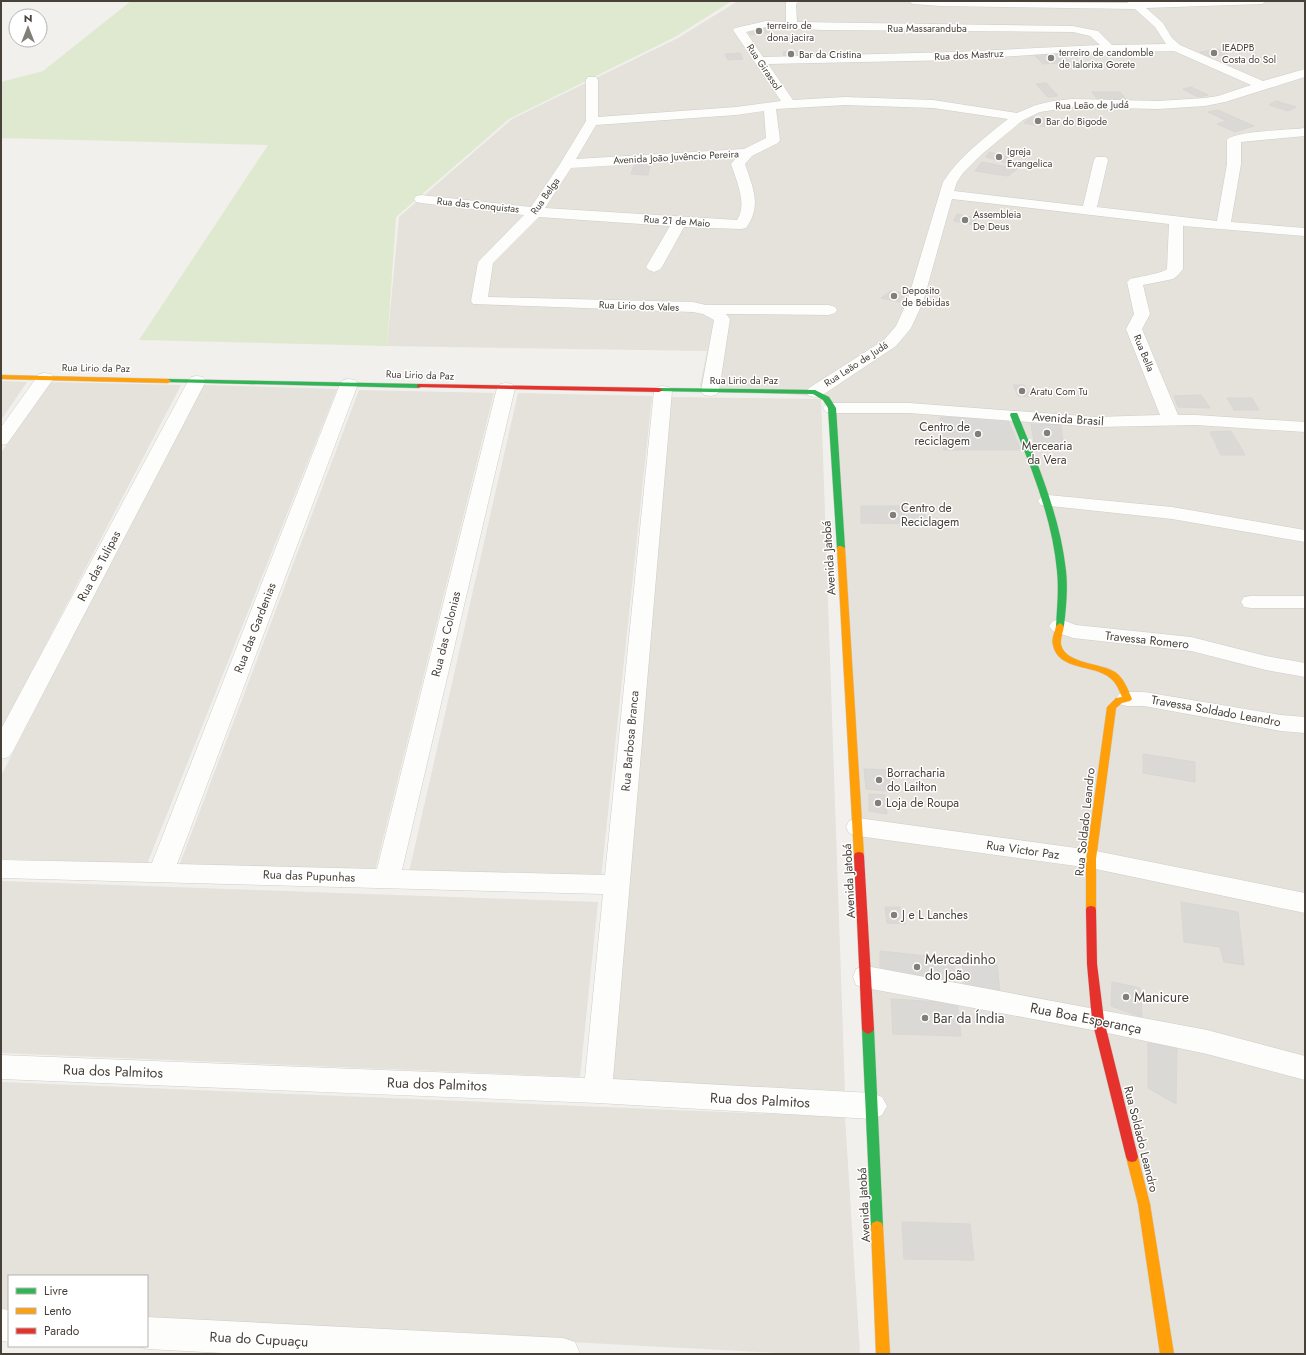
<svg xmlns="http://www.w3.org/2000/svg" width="1306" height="1355" font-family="Jost,sans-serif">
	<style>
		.residential { fill: #e5e1db }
		.green { fill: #dfe9d0 }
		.building { fill: #dbd9d5; stroke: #d9d7d3 }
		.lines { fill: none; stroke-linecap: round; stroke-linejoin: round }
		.street-casing { stroke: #cfceca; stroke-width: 1 }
		.fast-casing { stroke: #d0ccc4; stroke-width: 1 }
		.slow-casing { stroke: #d0ccc4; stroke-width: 1 }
		.jam-casing { stroke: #d0ccc4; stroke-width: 1 }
		.street { fill: #fdfdfc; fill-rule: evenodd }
		.fast { fill: #30b455; fill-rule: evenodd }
		.slow { fill: #ff9f0a; fill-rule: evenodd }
		.jam { fill: #e5322d; fill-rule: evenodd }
		.poi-dot { fill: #827e78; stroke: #fff; stroke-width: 1.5 }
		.labels { text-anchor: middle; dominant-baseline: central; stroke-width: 3; stroke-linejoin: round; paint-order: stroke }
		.far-poi-label { font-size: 10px; fill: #474139; stroke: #fff; text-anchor: start }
		.far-street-label { font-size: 10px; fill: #474139; stroke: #fff }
		.street-label { font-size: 12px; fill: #474139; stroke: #fff }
		.poi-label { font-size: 12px; fill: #474139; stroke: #fff; text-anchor: start }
		.near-poi-label { font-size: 14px; fill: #474139; stroke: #fff; text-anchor: start }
		.near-street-label { font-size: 14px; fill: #474139; stroke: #fff }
	</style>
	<rect width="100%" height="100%" fill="#f1f0ed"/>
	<g class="residential">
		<polygon points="738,1 1305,1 1305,1354 881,1354 831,398 700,386 707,351 387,346 399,217 512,119 678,38"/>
		<polygon points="1,381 27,382 1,420"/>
		<polygon points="48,382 181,385 1,730 1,453"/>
		<polygon points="202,385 337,389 147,864 1,859 1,776"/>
		<polygon points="359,390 494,393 375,871 179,866"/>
		<polygon points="518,393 652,396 601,879 409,872"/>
		<polygon points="671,397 821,399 845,1092 612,1080"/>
		<polygon points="1,881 598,902 580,1077 1,1053"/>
		<polygon points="1,1082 845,1117 860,1354 798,1354 147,1320 147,1276 9,1276 9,1312 1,1312"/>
	</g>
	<polygon class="green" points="131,1 732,1 675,37 509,119 396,217 387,346 139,340 268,145 1,138 1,82 43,71"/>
	<g class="building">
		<polygon points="763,27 770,32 751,35 747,31"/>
		<polygon points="1218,49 1228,54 1210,57 1200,52"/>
		<polygon points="798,51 799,56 784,56 783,52"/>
		<polygon points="740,53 743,59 728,60 725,54"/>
		<polygon points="1060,53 1070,62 1043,64 1033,54"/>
		<polygon points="1046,83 1058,96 1048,97 1036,84"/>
		<polygon points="1191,87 1208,95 1198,97 1183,89"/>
		<polygon points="1092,92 1120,92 1126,99 1098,100"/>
		<polygon points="1276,101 1296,107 1288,111 1269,105"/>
		<polygon points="1218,110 1254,126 1235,132 1217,124 1227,121 1208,112"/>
		<polygon points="1032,117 1050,120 1045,127 1024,123"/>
		<polygon points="989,152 1012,158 1007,163 986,157"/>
		<polygon points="982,162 1017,169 1008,176 975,171"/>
		<polygon points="634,165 650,165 648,175 631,174"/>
		<polygon points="957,214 975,218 975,225 954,221"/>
		<polygon points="891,291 905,293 899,302 881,298"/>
		<polygon points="1013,385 1024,385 1031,397 1018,396"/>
		<polygon points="1201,395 1210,408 1178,407 1174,396"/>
		<polygon points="1227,398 1252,398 1259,410 1234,410"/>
		<polygon points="940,417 1007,418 1021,450 944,450"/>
		<polygon points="1031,424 1061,425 1063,444 1034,442"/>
		<polygon points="1231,431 1245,455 1221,455 1210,432"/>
		<polygon points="861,506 923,506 927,524 861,523"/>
		<polygon points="1143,754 1195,762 1195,782 1143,773"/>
		<polygon points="864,769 893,770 895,792 866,789"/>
		<polygon points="869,794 885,795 887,814 869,811"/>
		<polygon points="1181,902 1238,912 1244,965 1224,962 1220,947 1184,942"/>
		<polygon points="885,907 900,907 905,924 887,923"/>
		<polygon points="880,951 954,959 954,986 880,974"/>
		<polygon points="962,963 997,965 1000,993 965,985"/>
		<polygon points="1112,982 1140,988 1142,1017 1111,1006"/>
		<polygon points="891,999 957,1003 961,1036 893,1034"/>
		<polygon points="1148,1043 1177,1047 1176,1104 1148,1088"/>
		<polygon points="902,1222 970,1224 974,1260 904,1259"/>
	</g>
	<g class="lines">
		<defs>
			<g id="street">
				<path d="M 787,1 L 799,1 L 796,4 L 797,22 L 1073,26 L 1098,31 L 1112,45 L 1166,44 L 1155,27 L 1135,9 L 941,6 L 913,4 L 908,1 L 1128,3 L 1127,1 L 1140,2 L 1146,1 L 1267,1 L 1262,4 L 1146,8 L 1163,23 L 1172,38 L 1180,45 L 1263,81 L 1305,69 L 1305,77 L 1225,102 L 1205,106 L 1158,109 L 1073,107 L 1040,112 L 1023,120 L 982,154 L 963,173 L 957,182 L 954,191 L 1083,206 L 1094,160 L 1096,157 L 1106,157 L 1108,160 L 1097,207 L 1217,221 L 1227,164 L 1227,140 C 1234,131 1291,130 1305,128 L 1305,136 L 1241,142 L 1241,164 L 1231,222 L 1305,228 L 1305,236 L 1183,226 L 1183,269 L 1178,275 L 1173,279 L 1143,285 L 1150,314 L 1142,329 L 1178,415 L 1196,415 L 1305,422 L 1305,432 L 1196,425 L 1096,427 L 909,413 L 832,413 L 826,412 L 823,408 L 826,404 L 832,403 L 909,403 L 1096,417 L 1160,415 L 1126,329 L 1134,314 L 1127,282 L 1130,279 C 1138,277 1163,273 1167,269 L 1169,224 L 952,199 L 923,302 L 911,328 L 896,346 L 821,396 L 815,397 L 809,396 L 806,392 L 809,388 L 884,340 L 896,326 L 907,302 L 943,182 C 960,156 984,138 1008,119 L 933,108 L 845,105 L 776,109 L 780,140 L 778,143 L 752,156 L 745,164 C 753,188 762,206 746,228 L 741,229 L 684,227 L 662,267 L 659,270 L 654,272 L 649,270 L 646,267 L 670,226 L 539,217 L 493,263 L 488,297 L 693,302 L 706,305 L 829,305 L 835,307 L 837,310 L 835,313 L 829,315 L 726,314 L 730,319 L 719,391 L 716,395 L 710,396 L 704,395 L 701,391 L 714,320 L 703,314 L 693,312 L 473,304 L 471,301 L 478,262 L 524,215 L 421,203 L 416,202 L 414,199 L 416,196 L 421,195 L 531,207 L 560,164 L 586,121 L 586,80 L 588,77 L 596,77 L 598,80 L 598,117 L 736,107 L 781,101 L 733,30 L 735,28 L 766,21 L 786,22 L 786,3 ZM 766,27 L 822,30 L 1073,32 L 1090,36 L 1100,45 L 955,52 L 763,57 L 746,32 ZM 1174,51 L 1251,85 L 1218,96 L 1205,98 L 1158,101 L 1073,99 L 1053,101 L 1036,105 L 1017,113 L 933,100 L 845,97 L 793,100 L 768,64 L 955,60 L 1059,53 ZM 764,111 L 766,138 L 744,149 L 576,159 L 596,125 L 736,115 ZM 736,158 L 731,164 C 736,180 748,204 737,220 L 545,208 L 571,168 Z"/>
				<polygon points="45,373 51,374 54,378 7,444 1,445 1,427 39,374"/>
				<polygon points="197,376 203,377 206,381 13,751 9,757 1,759 1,729 188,381 191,377"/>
				<polygon points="349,379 355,380 358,384 177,864 377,869 497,388 500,384 506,383 512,384 515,388 402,870 605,875 654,391 657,387 663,386 669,387 672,391 613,1079 872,1093 882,1097 887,1106 882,1115 872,1119 598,1103 1,1079 1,1055 585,1078 603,894 1,878 1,860 152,863 340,384 343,380"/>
				<polygon points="1048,495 1172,507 1305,530 1305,542 1172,519 1041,505 1038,501 1041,497"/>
				<polygon points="1251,596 1305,596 1305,608 1251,608 1244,607 1241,602 1244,597"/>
				<polygon points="1060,619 1076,625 1191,637 1266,656 1305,663 1305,677 1266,670 1191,651 1073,638 1053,631 1049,626 1053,621"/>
				<polygon points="1127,692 1144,692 1281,715 1305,717 1305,733 1281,731 1144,706 1127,706 1119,704 1116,699 1119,694"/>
				<polygon points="858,818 1091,850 1305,893 1305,913 1091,868 858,836 849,833 846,827 849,821"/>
				<polygon points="866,966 1207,1030 1305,1056 1305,1080 1207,1054 1098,1031 866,988 856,985 853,977 856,969"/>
				<polygon points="1,1309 9,1310 9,1342 1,1341"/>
				<polygon points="147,1317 563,1338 575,1342 580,1354 242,1354 147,1349 139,1346 147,1346"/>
			</g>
			<g id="fast">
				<polygon points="168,379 419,384 423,386 419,388 166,382 165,381"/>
				<polygon points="659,388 815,390 829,397 836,408 845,548 844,550 841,550 837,548 828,408 823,400 813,394 657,391 657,389"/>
				<path d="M 1011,413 L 1017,413 L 1018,415 C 1038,465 1060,516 1066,571 C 1068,589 1066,608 1064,626 L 1060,629 L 1056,626 C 1057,608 1059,589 1057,571 C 1052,516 1030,465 1010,415 Z"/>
				<polygon points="868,1024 872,1026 874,1029 883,1227 882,1231 877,1233 872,1231 871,1227 862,1029 864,1026"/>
			</g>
			<g id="slow">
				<polygon points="1,375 168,379 171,381 168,383 1,379"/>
				<polygon points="838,546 841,546 845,548 864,856 863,859 855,859 854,856 837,548"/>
				<path d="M 1060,623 L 1064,626 C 1063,632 1060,639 1061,645 C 1066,664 1101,663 1115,672 C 1124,678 1128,690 1132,699 L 1130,701 L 1122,703 L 1116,708 L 1096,859 L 1096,910 L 1095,913 L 1091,914 L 1087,913 L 1086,910 L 1086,859 L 1107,707 L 1116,698 L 1122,697 C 1119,690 1116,682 1110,678 C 1094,664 1058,671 1053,645 C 1051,639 1055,632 1056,626 Z"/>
				<polygon points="1132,1152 1136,1153 1138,1157 1150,1204 1174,1354 1160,1354 1138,1204 1126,1157 1128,1153"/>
				<polygon points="877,1221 882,1223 883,1227 890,1354 876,1354 871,1227 872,1223"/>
			</g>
			<g id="jam">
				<polygon points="419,384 659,388 663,390 659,392 417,387 417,385"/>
				<polygon points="859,852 863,853 864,856 874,1029 872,1032 868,1034 864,1032 862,1029 854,856 855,853"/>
				<polygon points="1091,906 1095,907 1096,910 1097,964 1104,1020 1138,1157 1136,1161 1132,1162 1128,1161 1126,1157 1092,1020 1087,964 1086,910 1087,907"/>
			</g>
		</defs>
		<use href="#street" class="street-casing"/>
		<use href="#fast" class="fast-casing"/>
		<use href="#slow" class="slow-casing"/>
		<use href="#jam" class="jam-casing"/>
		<use href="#street" class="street"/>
		<use href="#fast" class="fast"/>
		<use href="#slow" class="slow"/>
		<use href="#jam" class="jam"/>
	</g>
	<g class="poi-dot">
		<circle cx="759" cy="31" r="4"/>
		<circle cx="1214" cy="53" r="4"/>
		<circle cx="791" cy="54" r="4"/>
		<circle cx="1051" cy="58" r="4"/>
		<circle cx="1038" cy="121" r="4"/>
		<circle cx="999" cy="157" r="4"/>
		<circle cx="965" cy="220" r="4"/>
		<circle cx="894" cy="296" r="4"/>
		<circle cx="1022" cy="391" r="4"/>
		<circle cx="1047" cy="433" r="4"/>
		<circle cx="978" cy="434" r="4"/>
		<circle cx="893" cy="515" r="4"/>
		<circle cx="879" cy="780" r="4"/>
		<circle cx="878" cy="803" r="4"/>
		<circle cx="894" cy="915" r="4"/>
		<circle cx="917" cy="967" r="4"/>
		<circle cx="1126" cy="997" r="4"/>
		<circle cx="925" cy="1018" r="4"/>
	</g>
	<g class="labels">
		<g class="far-poi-label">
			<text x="767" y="25">terreiro de<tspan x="767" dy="12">dona jacira</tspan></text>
			<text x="1222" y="47">IEADPB<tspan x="1222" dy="12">Costa do Sol</tspan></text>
			<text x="1059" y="52">terreiro de candomble<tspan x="1059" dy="12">de Ialorixa Gorete</tspan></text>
			<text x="799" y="54">Bar da Cristina</text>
			<text x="1046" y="121">Bar do Bigode</text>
			<text x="1007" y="151">Igreja<tspan x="1007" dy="12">Evangelica</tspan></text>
			<text x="973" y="214">Assembleia<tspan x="973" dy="12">De Deus</tspan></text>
			<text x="902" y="290">Deposito<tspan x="902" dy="12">de Bebidas</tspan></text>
			<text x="1030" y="391">Aratu Com Tu</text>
		</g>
		<g class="far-street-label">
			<text x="927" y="28">Rua Massaranduba</text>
			<text transform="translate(969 55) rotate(-3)">Rua dos Mastruz</text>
			<text transform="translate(764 67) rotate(56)">Rua Girassol</text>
			<text transform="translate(1092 105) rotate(-1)">Rua Leão de Judá</text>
			<text transform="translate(676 157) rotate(-3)">Avenida João Juvêncio Pereira</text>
			<text transform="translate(545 196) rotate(-55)">Rua Belga</text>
			<text transform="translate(478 205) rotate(6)">Rua das Conquistas</text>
			<text transform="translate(677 221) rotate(4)">Rua 21 de Maio</text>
			<text transform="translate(639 306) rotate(2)">Rua Lirio dos Vales</text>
			<text transform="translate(1144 353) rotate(68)">Rua Bella</text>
			<text transform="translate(856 364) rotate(-33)">Rua Leão de Judá</text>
			<text transform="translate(96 368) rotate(1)">Rua Lirio da Paz</text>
			<text transform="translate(420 375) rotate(2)">Rua Lirio da Paz</text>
			<text x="744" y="380">Rua Lirio da Paz</text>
		</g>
		<g class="street-label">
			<text transform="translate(1068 419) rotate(4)">Avenida Brasil</text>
			<text transform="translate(829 558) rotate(-94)">Avenida Jatobá</text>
			<text transform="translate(99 566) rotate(-62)">Rua das Tulipas</text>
			<text transform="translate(255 628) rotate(-69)">Rua das Gardenias</text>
			<text transform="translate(446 634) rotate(-76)">Rua das Colonias</text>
			<text transform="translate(1147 640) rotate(6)">Travessa Romero</text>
			<text transform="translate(1216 711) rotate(10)">Travessa Soldado Leandro</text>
			<text transform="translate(630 741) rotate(-85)">Rua Barbosa Branca</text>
			<text transform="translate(1085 822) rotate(-84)">Rua Soldado Leandro</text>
			<text transform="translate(1023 850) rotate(8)">Rua Victor Paz</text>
			<text transform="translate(309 876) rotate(2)">Rua das Pupunhas</text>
			<text transform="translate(849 881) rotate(-93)">Avenida Jatobá</text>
			<text transform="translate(1141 1139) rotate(76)">Rua Soldado Leandro</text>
			<text transform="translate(864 1205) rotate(-93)">Avenida Jatobá</text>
		</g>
		<g class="poi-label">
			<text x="970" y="427" text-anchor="end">Centro de<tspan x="970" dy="14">reciclagem</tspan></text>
			<text x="1047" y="446" text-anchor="middle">Mercearia<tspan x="1047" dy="14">da Vera</tspan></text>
			<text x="901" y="508">Centro de<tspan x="901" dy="14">Reciclagem</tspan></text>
			<text x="887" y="773">Borracharia<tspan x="887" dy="14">do Lailton</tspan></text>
			<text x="886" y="803">Loja de Roupa</text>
			<text x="902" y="915">J e L Lanches</text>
		</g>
		<g class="near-poi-label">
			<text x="925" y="959">Mercadinho<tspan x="925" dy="16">do João</tspan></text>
			<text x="1134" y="997">Manicure</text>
			<text x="933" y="1018">Bar da Índia</text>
		</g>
		<g class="near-street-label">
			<text transform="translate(1086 1018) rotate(11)">Rua Boa Esperança</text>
			<text transform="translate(113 1071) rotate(2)">Rua dos Palmitos</text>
			<text transform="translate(437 1084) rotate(2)">Rua dos Palmitos</text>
			<text transform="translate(760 1100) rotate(3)">Rua dos Palmitos</text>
			<text transform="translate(259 1339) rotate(3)">Rua do Cupuaçu</text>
		</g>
	</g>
	<rect width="1306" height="1355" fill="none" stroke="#474139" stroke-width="4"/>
	<rect x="8" y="1275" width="140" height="72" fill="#ffffff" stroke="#b5b3b0"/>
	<rect x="16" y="1288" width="20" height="6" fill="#30b455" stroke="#b5b3b0"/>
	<text x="44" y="1295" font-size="12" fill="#474139">Livre</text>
	<rect x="16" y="1308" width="20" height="6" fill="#ff9f0a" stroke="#b5b3b0"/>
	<text x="44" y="1315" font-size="12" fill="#474139">Lento</text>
	<rect x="16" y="1328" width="20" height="6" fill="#e5322d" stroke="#b5b3b0"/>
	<text x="44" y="1335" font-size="12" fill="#474139">Parado</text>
	<g transform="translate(28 28)"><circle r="19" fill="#ffffff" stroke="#b5b3b0"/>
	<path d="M0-3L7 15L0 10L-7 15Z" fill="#827e78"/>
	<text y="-6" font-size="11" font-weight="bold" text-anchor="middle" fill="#474139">N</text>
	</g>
</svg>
